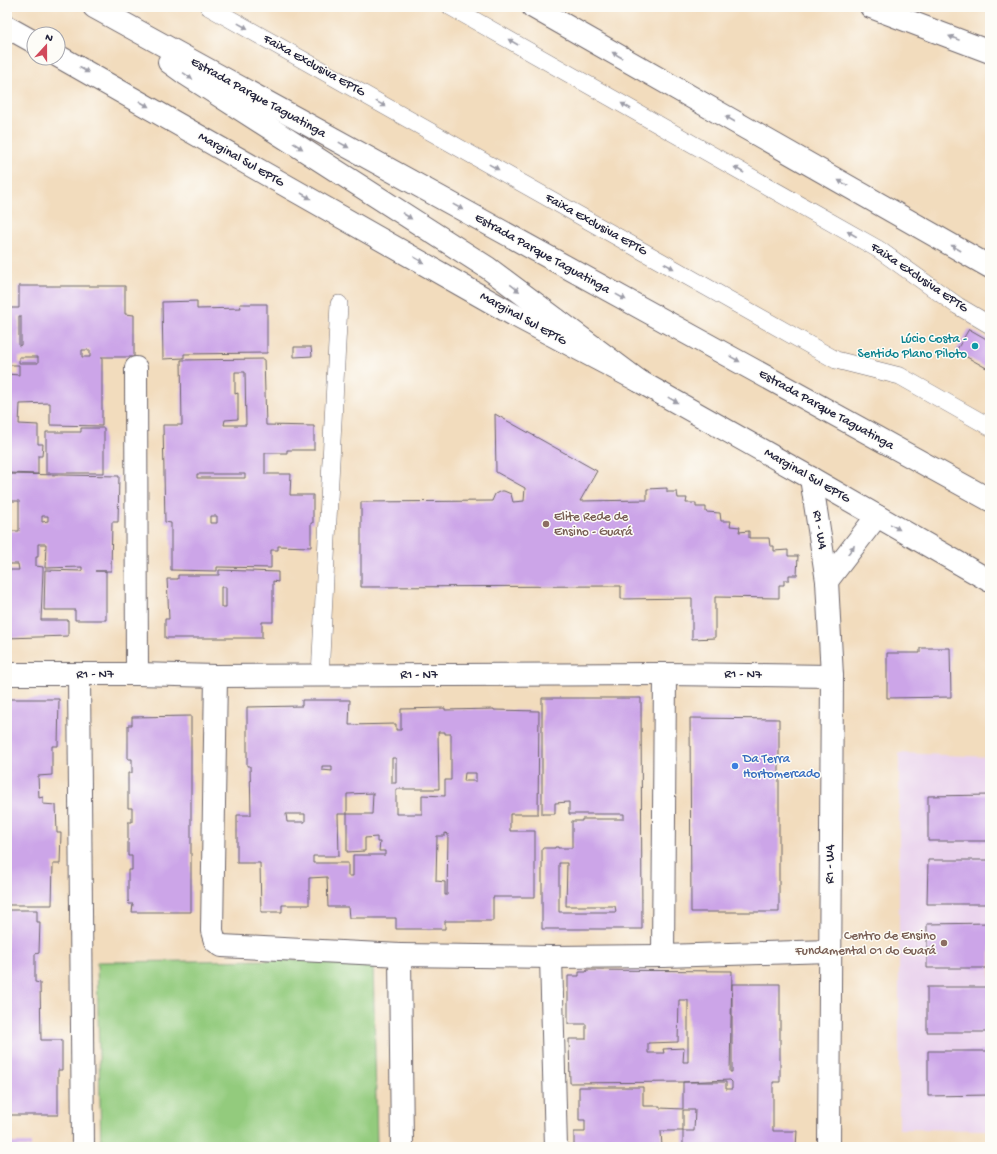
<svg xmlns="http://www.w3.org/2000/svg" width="997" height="1154" font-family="'Gochi Hand',sans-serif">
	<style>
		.built { fill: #e9d2ed }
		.green { fill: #93cb7d; stroke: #5a765c }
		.building { fill: #cca5e8; fill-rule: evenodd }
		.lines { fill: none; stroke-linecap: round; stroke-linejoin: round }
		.service-casing { stroke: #6b6368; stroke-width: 18 }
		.minor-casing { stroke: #6b6368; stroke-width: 24 }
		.primary-casing { stroke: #6b6368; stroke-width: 24 }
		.motorway-casing { stroke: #6b6368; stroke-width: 24 }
		.service { stroke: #fff; stroke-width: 17 }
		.minor { stroke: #fff; stroke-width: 22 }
		.primary { stroke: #fff; stroke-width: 22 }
		.motorway { stroke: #fff; stroke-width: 22 }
		.oneway { fill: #9c9ca7 }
		.culture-dot { fill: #0f9aa8; stroke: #fdfcf7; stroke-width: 1.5 }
		.education-dot { fill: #8d6e63; stroke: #fdfcf7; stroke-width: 1.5 }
		.shop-dot { fill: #3f7fe0; stroke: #fdfcf7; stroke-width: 1.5 }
		.labels { text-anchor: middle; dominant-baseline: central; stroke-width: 3; stroke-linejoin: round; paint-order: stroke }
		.street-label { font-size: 13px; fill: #22223b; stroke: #fdfcf7 }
		.culture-label { font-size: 13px; fill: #0d838f; stroke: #fdfcf7; text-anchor: end }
		.education-label { font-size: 13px; fill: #785e54; stroke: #fdfcf7; text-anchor: start }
		.shop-label { font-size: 13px; fill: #366cbe; stroke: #fdfcf7; text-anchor: start }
	</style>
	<rect width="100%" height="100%" fill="#fdfcf7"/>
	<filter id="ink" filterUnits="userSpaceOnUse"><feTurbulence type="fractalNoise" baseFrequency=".025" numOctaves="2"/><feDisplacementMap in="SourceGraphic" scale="8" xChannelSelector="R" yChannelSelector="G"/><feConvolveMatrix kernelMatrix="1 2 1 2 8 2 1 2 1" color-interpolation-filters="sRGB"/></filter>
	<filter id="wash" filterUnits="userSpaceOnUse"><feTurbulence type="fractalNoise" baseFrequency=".012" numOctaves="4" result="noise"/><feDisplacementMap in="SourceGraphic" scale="16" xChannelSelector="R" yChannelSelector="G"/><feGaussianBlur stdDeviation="0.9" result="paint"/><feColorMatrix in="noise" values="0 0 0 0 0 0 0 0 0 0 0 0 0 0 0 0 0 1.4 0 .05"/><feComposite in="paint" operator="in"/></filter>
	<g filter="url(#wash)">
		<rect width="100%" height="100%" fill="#f2dcbd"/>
		<polygon class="built" points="899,753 990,757 990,1130 899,1129"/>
		<polygon class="green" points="373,959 377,1147 101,1147 97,962"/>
		<g id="blocks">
			<g class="building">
				<path d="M 19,286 L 125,286 L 125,314 L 134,315 L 134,357 L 102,357 L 102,426 L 50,425 L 50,403 L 20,404 L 19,424 L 38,425 L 38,444 L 43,444 L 42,456 L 38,456 L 38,474 L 7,473 L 7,374 L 19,375 L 19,365 L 7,365 L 7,308 L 19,308 ZM 19,316 L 21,316 L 21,345 L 19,346 ZM 82,350 L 90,350 L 90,357 L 82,357 ZM 19,357 L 38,357 L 38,363 L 19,363 Z"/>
				<polygon points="197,301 197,309 241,308 240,304 267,304 267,353 184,354 184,358 163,359 162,302"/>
				<polygon points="969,329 990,341 990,370 956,351"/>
				<polygon points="294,347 311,347 312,356 294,357"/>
				<path d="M 264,359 L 266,425 L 314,426 L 314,450 L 287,450 L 287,453 L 265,453 L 265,474 L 291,474 L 290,495 L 313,495 L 313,523 L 311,523 L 311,547 L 278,546 L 278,550 L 271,550 L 271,568 L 217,567 L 217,571 L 171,570 L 171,523 L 165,522 L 163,425 L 182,425 L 181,360 ZM 235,372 L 245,372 L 246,425 L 224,425 L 225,420 L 238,419 L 238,393 L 235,394 ZM 197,474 L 245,474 L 245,478 L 197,478 ZM 210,516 L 217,516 L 217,523 L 210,523 Z"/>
				<polygon points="495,414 597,471 580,501 647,500 647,489 667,488 667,492 677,492 678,498 687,498 686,503 696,503 696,507 706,507 706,512 720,513 721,521 731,521 730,526 740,527 739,532 749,531 749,538 769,538 770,546 774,546 774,551 788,550 788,556 798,556 797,575 789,575 789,580 784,580 784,585 779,585 779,598 715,597 715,638 692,639 692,598 621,599 621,586 361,587 361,502 492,501 495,494 501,491 504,491 511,494 513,502 524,501 525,488 496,472"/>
				<polygon points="81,428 104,428 104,473 46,473 46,432 81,432"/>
				<path d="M 7,474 L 119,476 L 118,522 L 112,522 L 111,571 L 95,571 L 106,571 L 106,620 L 75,620 L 75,610 L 44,610 L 45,570 L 82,571 L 82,567 L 45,568 L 46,544 L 38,544 L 38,557 L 36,557 L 36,566 L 43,567 L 43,570 L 41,620 L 68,620 L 68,636 L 7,638 L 7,570 L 19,570 L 18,564 L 7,564 L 7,531 L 19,531 L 19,501 L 7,501 ZM 42,516 L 48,516 L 48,521 L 42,522 Z"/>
				<path d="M 219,570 L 278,572 L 278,582 L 273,581 L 273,622 L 262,622 L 262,638 L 165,638 L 165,619 L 169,619 L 167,579 L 178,579 L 178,575 L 219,575 ZM 221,587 L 226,587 L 226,607 L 221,607 Z"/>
				<polygon points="920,648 950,648 951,697 887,698 887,653 920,653"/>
				<path d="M 542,698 L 641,698 L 642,929 L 542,929 L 542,848 L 555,848 L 555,847 L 558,847 L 558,848 L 572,848 L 572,821 L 582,821 L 582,819 L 624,819 L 624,814 L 569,814 L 569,802 L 555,803 L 555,814 L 542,814 ZM 559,863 L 567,863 L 566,906 L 615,906 L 616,912 L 559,912 Z"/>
				<polygon points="7,699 59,699 58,746 52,746 52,775 38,776 39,798 43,797 43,804 56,805 57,833 61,833 60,864 53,864 52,905 7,905"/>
				<path d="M 302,700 L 350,700 L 349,725 L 396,724 L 396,730 L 401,730 L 401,709 L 445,708 L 445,710 L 494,709 L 494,710 L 539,711 L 538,814 L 510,814 L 510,831 L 535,831 L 535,897 L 493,897 L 493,921 L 445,921 L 445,929 L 396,929 L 396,918 L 349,918 L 348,907 L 328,907 L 327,877 L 309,878 L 309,905 L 282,905 L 282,912 L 261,912 L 260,863 L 237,863 L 237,815 L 251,815 L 250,766 L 247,766 L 247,707 L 302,706 ZM 438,732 L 445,732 L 445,734 L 451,734 L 451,780 L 445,780 L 445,796 L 422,795 L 422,814 L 396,814 L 396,789 L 439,789 ZM 392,758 L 396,758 L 396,783 L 392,783 ZM 322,766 L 332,766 L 332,771 L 322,770 ZM 465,773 L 476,773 L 476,781 L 464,781 ZM 373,793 L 372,814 L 347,814 L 347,852 L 365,851 L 365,838 L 377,837 L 377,842 L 380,842 L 379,851 L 385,851 L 385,855 L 353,855 L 353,876 L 348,876 L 348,863 L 313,863 L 313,856 L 339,856 L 338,814 L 347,814 L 347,794 ZM 286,814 L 305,814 L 305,822 L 287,822 ZM 445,833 L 448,834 L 447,895 L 445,895 L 445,882 L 436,881 L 437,836 L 445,836 Z"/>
				<polygon points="191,716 191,912 132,912 133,904 129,904 128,900 128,870 132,870 132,856 128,856 128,822 132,822 132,808 128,808 128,773 132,773 132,759 128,759 128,725 132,725 132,717"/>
				<polygon points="690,718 779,719 779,912 691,912"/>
				<polygon points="990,795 990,841 928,841 928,796"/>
				<polygon points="928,860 990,860 990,904 927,904"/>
				<polygon points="7,910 37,910 37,922 40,922 39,953 35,954 35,982 40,983 41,1040 62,1040 62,1070 58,1070 58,1115 7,1115"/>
				<polygon points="990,923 990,968 927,968 927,924"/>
				<path d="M 587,970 L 732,971 L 730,1072 L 732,1072 L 732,984 L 780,984 L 780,1082 L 773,1082 L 773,1131 L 797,1131 L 796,1147 L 683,1147 L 683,1131 L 694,1131 L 695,1110 L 683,1110 L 683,1131 L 661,1131 L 662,1147 L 574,1147 L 574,1132 L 585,1132 L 585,1120 L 579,1120 L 579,1087 L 643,1087 L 643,1106 L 660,1106 L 660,1108 L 683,1109 L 683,1082 L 570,1083 L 569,1039 L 586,1039 L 586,1024 L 568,1024 L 568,976 L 579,976 L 579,972 L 586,972 ZM 679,1000 L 688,1000 L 688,1062 L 683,1062 L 684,1048 L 663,1049 L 664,1053 L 648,1053 L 648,1043 L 678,1042 ZM 730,1080 L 732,1082 L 732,1089 L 726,1089 L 726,1082 L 683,1082 Z"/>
				<rect x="927" y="987" width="63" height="45"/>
				<polygon points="928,1051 990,1051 990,1095 928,1096"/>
				<rect x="7" y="1143" width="24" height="4"/>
			</g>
		</g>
	</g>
	<g filter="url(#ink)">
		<use href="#blocks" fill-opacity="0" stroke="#6b6368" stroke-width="1"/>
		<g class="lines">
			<defs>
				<g id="service">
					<polyline points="209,7 836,360 900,376 990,427"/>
					<polyline points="451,7 878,249 958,306 990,325"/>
					<polyline points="320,676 339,304"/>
				</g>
				<g id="minor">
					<polyline points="136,368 137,674"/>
					<polyline points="811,478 827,581 832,676 829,1147"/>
					<polyline points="827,581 877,516"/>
					<polyline points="7,674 137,674 216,676 665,674 832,676"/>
					<polyline points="79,675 83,1147"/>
					<polyline points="216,676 212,931 215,941 222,946 400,955"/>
					<polyline points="663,956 665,674"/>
					<polyline points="551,957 556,1147"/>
					<polyline points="402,1147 400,955 551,957 663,956 830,951"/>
				</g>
				<g id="primary">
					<polyline points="871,7 990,52"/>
					<polyline points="7,27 34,42"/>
					<polyline points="58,56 514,315 639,381 811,478 990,581"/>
				</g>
				<g id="motorway">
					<polyline points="94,7 990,500"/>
					<polyline points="533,7 990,267"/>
					<polyline points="169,62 187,75 488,268 639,381"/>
				</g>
			</defs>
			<use href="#service" class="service-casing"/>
			<use href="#minor" class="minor-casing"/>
			<use href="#primary" class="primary-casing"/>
			<use href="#motorway" class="motorway-casing"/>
			<use href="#service" class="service"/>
			<use href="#minor" class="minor"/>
			<use href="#primary" class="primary"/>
			<use href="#motorway" class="motorway"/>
		</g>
		<defs><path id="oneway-solid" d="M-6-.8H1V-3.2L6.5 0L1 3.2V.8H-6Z"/></defs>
		<g class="oneway">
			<use href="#oneway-solid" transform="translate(243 26) rotate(29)"/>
			<use href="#oneway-solid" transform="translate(954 38) rotate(-159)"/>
			<use href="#oneway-solid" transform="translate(513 42) rotate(-150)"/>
			<use href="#oneway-solid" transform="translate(617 55) rotate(-150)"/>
			<use href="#oneway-solid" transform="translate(84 70) rotate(30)"/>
			<use href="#oneway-solid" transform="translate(188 76) rotate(34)"/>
			<use href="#oneway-solid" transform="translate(144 104) rotate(30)"/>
			<use href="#oneway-solid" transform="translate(381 104) rotate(29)"/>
			<use href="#oneway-solid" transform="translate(626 106) rotate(-150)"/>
			<use href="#oneway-solid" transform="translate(730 119) rotate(-150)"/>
			<use href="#oneway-solid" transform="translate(344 145) rotate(29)"/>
			<use href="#oneway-solid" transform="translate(298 146) rotate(33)"/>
			<use href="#oneway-solid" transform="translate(494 167) rotate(29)"/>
			<use href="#oneway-solid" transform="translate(739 170) rotate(-150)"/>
			<use href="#oneway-solid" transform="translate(843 183) rotate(-150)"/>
			<use href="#oneway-solid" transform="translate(306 196) rotate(30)"/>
			<use href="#oneway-solid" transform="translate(458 207) rotate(29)"/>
			<use href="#oneway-solid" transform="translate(407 216) rotate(33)"/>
			<use href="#oneway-solid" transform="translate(852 234) rotate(-150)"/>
			<use href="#oneway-solid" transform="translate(956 248) rotate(-150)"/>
			<use href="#oneway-solid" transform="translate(419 260) rotate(30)"/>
			<use href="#oneway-solid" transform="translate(669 266) rotate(29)"/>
			<use href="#oneway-solid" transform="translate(515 288) rotate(37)"/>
			<use href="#oneway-solid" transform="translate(621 297) rotate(29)"/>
			<use href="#oneway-solid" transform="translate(735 359) rotate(29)"/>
			<use href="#oneway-solid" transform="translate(673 400) rotate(29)"/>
			<use href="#oneway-solid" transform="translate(895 527) rotate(30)"/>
			<use href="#oneway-solid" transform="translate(851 550) rotate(-53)"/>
		</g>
	</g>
	<circle class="culture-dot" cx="975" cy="346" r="4"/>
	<g class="education-dot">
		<circle cx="546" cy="524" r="4"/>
		<circle cx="944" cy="943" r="4"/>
	</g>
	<circle class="shop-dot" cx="735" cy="766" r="4"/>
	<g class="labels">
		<g class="street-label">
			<text transform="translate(314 66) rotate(29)">Faixa Exclusiva EPTG</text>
			<text transform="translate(258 98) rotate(29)">Estrada Parque Taguatinga</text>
			<text transform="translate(241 160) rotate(30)">Marginal Sul EPTG</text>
			<text transform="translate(596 225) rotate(29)">Faixa Exclusiva EPTG</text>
			<text transform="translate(542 254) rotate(29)">Estrada Parque Taguatinga</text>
			<text transform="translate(919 278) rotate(34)">Faixa Exclusiva EPTG</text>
			<text transform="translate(523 319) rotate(29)">Marginal Sul EPTG</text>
			<text transform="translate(826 410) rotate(29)">Estrada Parque Taguatinga</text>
			<text transform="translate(807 476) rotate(30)">Marginal Sul EPTG</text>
			<text transform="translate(819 530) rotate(81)">R1 - W4</text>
			<text transform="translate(95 675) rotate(-1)">R1 - N7</text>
			<text x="419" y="675">R1 - N7</text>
			<text transform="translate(743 675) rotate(1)">R1 - N7</text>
			<text transform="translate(830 864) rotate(-90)">R1 - W4</text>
		</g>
		<g class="culture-label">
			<text x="967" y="339">Lúcio Costa -<tspan x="967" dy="15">Sentido Plano Piloto</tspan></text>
		</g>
		<g class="education-label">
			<text x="554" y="517">Elite Rede de<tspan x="554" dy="15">Ensino - Guará</tspan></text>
			<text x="936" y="936" text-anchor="end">Centro de Ensino<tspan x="936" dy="15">Fundamental 01 do Guará</tspan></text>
		</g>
		<g class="shop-label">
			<text x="743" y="759">Da Terra<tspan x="743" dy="15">Hortomercado</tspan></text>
		</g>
	</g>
	<rect width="997" height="1154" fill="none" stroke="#fdfcf7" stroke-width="24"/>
	<g transform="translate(46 46) rotate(21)"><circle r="19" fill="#fdfcf7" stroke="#a5a5ac"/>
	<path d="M0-3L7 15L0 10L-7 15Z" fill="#d1495b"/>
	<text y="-6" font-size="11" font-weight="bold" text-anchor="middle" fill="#22223b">N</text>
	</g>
</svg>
